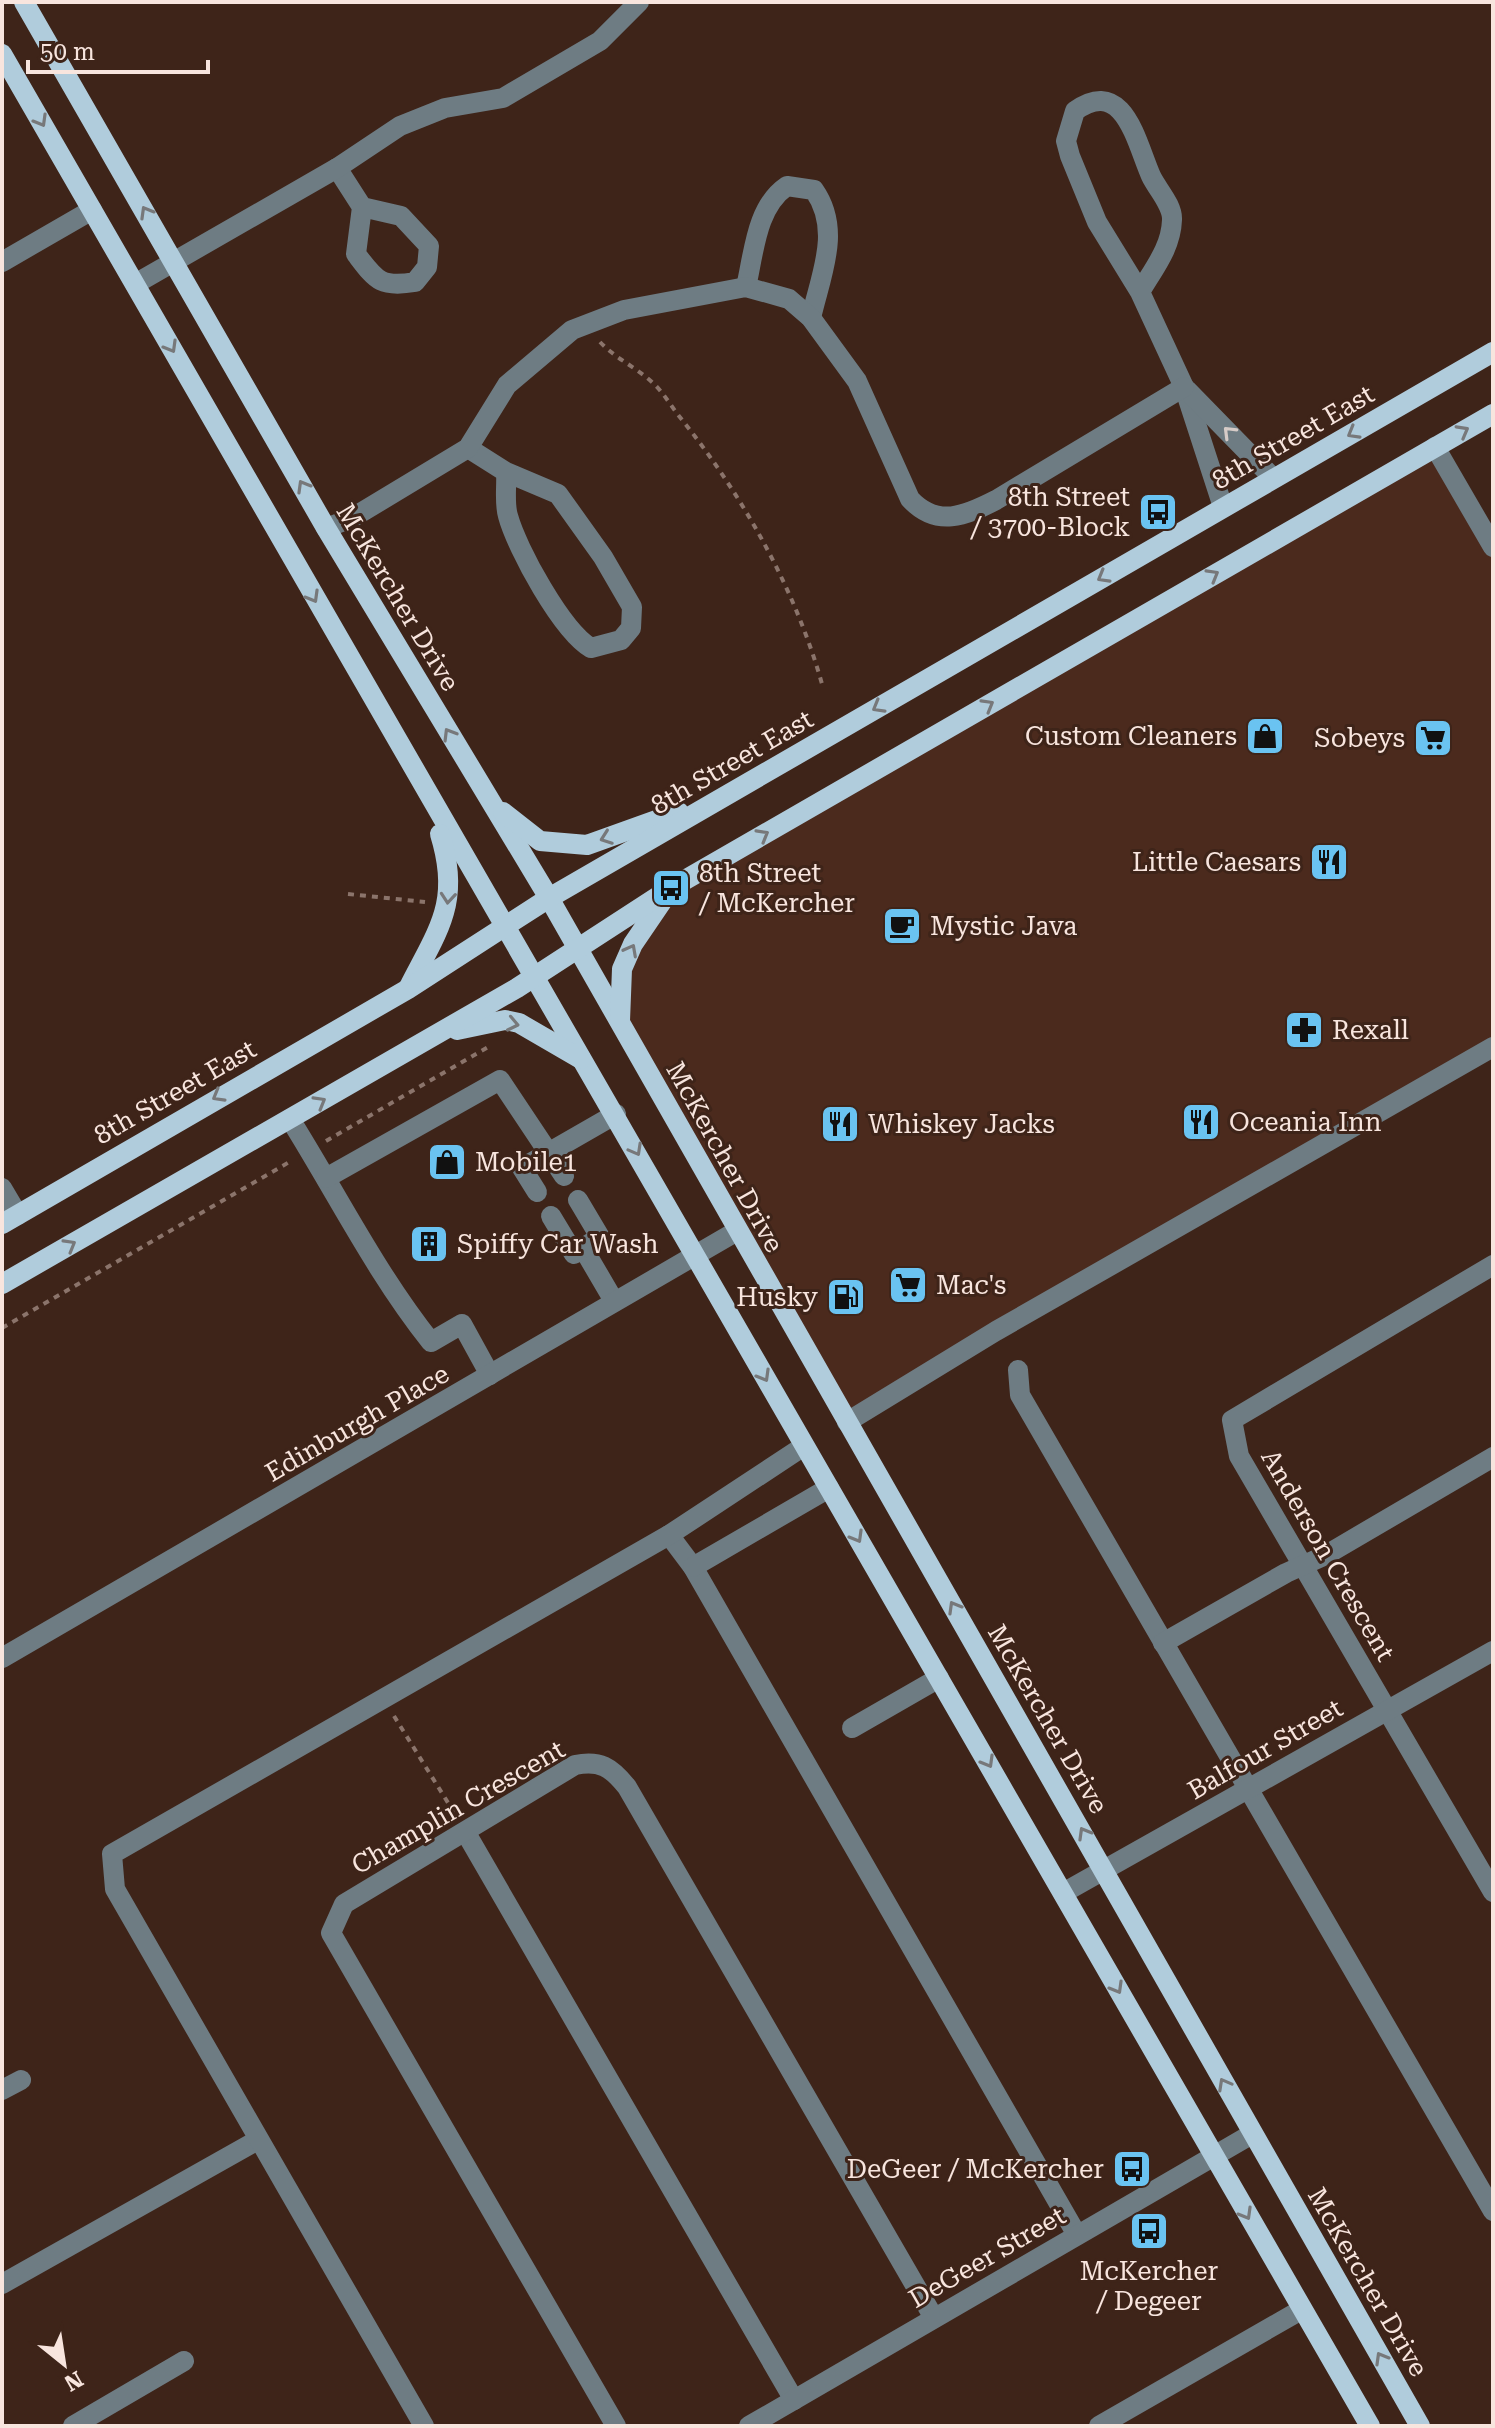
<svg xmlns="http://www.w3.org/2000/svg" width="1495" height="2428" font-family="'Roboto Serif',serif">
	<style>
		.built { fill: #4b2a1d }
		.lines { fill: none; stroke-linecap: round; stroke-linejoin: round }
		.path { stroke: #8b746b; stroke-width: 4; stroke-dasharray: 6 6; stroke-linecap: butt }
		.minor { stroke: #6e7c83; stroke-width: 20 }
		.major { stroke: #b0ccdc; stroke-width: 20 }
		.oneway { stroke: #77787a }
		.oneway2 { stroke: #d6cbc7 }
		.labels { text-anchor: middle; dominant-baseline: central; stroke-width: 6; stroke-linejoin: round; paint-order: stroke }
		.street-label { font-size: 26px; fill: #f8e5de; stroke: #3e2419 }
		.poi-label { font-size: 26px; fill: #f8e5de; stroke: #3e2419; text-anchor: start }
	</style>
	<rect width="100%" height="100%" fill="#3e2419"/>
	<polygon class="built" points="1435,447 1493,547 1493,1047 847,1422 620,1021 622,969 671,888"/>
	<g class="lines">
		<g class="path">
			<path d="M 600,342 C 616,359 636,367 653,383 C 663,392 671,406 679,416 C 742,494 795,588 822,684"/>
			<polyline points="348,894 425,902"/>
			<polyline points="326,1141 488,1047"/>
			<polyline points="2,1328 291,1161"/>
			<polyline points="394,1716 455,1814"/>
		</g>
		<g class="minor">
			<path d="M 337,168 L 362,207 L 356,254 C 376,280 380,288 415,282 L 427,267 L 429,246 L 401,216 L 362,207"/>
			<polyline points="2,262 92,210"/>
			<polyline points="135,284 337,168 400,126 445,108 503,98 600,41 639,2"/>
			<path d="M 746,287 C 754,253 756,207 787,186 L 814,190 C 842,230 821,274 811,318"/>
			<path d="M 1140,292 C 1154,268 1171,248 1172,220 C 1173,205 1157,189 1151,176 C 1136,142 1124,76 1075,111 L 1066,141 L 1070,156 L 1097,222 L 1140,292 L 1184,387 L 1223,507"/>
			<polyline points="1187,390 1273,478"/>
			<polyline points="1435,447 1493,547"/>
			<path d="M 468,448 L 506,472 C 507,486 504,503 508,516 C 517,549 562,631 591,648 L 621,640 L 631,628 L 632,607 L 603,557 L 558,494 L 506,472"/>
			<path d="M 326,528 L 352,518 L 468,448 L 507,385 L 572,330 L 624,310 L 746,287 L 789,299 L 811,318 L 857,381 L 910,499 C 937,528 965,516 996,500 L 1184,387"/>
			<path d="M 290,1119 C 337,1194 376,1273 431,1342 L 462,1324 L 490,1375"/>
			<polyline points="326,1178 500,1080 564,1176"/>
			<polyline points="2,1188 18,1215"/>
			<polyline points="537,1192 522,1168 616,1114"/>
			<polyline points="578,1200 600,1237 583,1248 614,1301"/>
			<polyline points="551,1216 574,1254 583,1248"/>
			<polyline points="1493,1265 1232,1420 1239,1456 1493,1892"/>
			<polyline points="1018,1370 1020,1395 1493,2211"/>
			<polyline points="847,1422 996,1331 1493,1047"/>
			<polyline points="669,1535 693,1567 1077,2235"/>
			<polyline points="693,1567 829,1488"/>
			<polyline points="1163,1643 1286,1573 1326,1555 1493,1457"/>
			<polyline points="2,1658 737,1231"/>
			<polyline points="852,1728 939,1678"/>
			<polyline points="466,1833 794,2400"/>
			<polyline points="1063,1893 1493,1651"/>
			<polyline points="2,2090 21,2080"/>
			<polyline points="2,2284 258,2140"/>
			<polyline points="73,2426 184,2361"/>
			<polyline points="424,2426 115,1889 112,1854 669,1535 804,1446"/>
			<path d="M 616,2426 L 331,1933 L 344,1904 L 575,1765 C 600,1760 611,1767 627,1787 L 934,2318"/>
			<polyline points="749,2426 1252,2134"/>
			<polyline points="1099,2426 1301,2310"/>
		</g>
		<g class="major">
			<polyline points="24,2 326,528 549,898 1420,2426"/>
			<polyline points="2,54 1370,2426"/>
			<polyline points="503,812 540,841 587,845 679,812"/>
			<path d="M 409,987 C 439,928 461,902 440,834"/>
			<polyline points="620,1021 622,969 633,944 665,897"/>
			<polyline points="457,1030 505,1020 519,1023 581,1059"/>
			<polyline points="2,1224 408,989 549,898 1493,352"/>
			<polyline points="2,1284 517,988 671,888 1493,414"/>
		</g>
	</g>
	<defs><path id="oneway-chevron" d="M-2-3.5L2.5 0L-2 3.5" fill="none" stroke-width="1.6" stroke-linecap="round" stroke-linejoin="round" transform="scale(2)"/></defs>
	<g class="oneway">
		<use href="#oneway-chevron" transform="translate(41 121) rotate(60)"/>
		<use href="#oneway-chevron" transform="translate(146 212) rotate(-120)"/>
		<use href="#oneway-chevron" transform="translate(171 347) rotate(60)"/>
		<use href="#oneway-chevron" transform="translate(1463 431) rotate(-29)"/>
		<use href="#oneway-chevron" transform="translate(1353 433) rotate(150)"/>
		<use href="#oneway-chevron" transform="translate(303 486) rotate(-120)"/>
		<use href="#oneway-chevron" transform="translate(1213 575) rotate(-30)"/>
		<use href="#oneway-chevron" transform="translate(1103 577) rotate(150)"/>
		<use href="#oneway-chevron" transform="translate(313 597) rotate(60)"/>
		<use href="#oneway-chevron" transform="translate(988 705) rotate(-30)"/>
		<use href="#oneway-chevron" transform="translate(878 707) rotate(150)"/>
		<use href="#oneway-chevron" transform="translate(449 734) rotate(-121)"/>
		<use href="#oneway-chevron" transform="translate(763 835) rotate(-30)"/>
		<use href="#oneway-chevron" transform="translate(606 838) rotate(160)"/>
		<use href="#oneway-chevron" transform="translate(448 898) rotate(95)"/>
		<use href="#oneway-chevron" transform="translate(631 950) rotate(-62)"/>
		<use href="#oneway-chevron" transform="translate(513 1024) rotate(12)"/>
		<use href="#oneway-chevron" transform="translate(218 1096) rotate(150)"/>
		<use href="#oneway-chevron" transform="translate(320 1102) rotate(-30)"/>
		<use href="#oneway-chevron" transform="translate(636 1150) rotate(61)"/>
		<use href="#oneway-chevron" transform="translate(70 1245) rotate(-30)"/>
		<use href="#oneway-chevron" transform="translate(764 1376) rotate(60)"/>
		<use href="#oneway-chevron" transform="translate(857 1537) rotate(60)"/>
		<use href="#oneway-chevron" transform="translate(954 1607) rotate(-120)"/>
		<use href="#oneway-chevron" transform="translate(988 1762) rotate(60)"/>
		<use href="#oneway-chevron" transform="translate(1084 1833) rotate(-120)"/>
		<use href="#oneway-chevron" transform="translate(1117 1988) rotate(60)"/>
		<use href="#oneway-chevron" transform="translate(1224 2084) rotate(-119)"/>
		<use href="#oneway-chevron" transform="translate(1246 2214) rotate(60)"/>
		<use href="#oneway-chevron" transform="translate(1381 2358) rotate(-120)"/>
	</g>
	<use class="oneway2" href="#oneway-chevron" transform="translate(1229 432) rotate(-135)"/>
	<defs>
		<symbol id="bus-square" viewBox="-11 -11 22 22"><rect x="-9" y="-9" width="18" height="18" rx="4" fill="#6ac3f1" stroke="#3e2419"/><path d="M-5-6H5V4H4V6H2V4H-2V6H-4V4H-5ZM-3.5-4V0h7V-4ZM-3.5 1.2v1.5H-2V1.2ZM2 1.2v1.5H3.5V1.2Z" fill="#111"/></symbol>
		<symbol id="shop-square" viewBox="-11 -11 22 22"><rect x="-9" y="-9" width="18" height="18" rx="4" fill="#6ac3f1" stroke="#3e2419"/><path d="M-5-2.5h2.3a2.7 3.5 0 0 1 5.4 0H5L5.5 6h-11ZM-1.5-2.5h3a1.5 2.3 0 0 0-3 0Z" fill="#111"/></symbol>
		<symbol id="supermarket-square" viewBox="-11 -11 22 22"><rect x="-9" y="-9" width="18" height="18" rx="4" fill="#6ac3f1" stroke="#3e2419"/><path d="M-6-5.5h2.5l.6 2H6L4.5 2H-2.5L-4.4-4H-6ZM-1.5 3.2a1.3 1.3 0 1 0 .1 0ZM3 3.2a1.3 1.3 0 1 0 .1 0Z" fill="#111"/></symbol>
		<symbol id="restaurant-square" viewBox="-11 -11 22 22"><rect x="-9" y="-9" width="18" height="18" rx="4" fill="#6ac3f1" stroke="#3e2419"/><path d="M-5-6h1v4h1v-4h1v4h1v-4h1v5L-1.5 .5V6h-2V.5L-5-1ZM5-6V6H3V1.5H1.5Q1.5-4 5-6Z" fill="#111"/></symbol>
		<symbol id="cafe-square" viewBox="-11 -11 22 22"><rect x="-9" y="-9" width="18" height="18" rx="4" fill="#6ac3f1" stroke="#3e2419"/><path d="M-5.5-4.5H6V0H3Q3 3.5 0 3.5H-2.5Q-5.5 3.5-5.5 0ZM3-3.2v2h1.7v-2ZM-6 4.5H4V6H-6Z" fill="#111"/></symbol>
		<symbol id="pharmacy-square" viewBox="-11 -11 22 22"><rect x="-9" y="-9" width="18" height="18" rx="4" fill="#6ac3f1" stroke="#3e2419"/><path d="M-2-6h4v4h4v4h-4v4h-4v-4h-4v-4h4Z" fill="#111"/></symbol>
		<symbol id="building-square" viewBox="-11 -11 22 22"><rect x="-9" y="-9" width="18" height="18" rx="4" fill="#6ac3f1" stroke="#3e2419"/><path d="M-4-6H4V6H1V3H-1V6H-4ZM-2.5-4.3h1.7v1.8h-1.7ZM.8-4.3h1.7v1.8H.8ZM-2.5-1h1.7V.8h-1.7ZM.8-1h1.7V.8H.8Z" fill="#111"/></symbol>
		<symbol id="fuel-square" viewBox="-11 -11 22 22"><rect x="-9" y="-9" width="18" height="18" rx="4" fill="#6ac3f1" stroke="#3e2419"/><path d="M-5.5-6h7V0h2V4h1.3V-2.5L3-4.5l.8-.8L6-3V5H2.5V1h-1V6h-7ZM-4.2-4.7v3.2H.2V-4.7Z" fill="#111"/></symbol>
	</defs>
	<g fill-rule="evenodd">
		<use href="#bus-square" x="1136" y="490" width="44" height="44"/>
		<use href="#shop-square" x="1243" y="714" width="44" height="44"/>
		<use href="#supermarket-square" x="1411" y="716" width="44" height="44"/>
		<use href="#restaurant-square" x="1307" y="840" width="44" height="44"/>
		<use href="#bus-square" x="649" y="866" width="44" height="44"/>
		<use href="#cafe-square" x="880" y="904" width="44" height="44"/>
		<use href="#pharmacy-square" x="1282" y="1008" width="44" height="44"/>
		<use href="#restaurant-square" x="1179" y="1100" width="44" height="44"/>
		<use href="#restaurant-square" x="818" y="1102" width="44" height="44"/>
		<use href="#shop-square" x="425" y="1140" width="44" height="44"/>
		<use href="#building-square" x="407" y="1222" width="44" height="44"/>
		<use href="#supermarket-square" x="886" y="1263" width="44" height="44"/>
		<use href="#fuel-square" x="824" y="1275" width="44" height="44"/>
		<use href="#bus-square" x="1110" y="2147" width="44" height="44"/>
		<use href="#bus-square" x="1127" y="2209" width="44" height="44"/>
	</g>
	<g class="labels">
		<g class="street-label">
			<text transform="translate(1293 437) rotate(-30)">8th Street East</text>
			<text transform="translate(398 597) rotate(59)">McKercher Drive</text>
			<text transform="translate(732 762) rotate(-30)">8th Street East</text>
			<text transform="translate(175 1092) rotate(-30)">8th Street East</text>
			<text transform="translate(725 1157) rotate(61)">McKercher Drive</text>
			<text transform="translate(357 1423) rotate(-30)">Edinburgh Place</text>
			<text transform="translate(1328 1555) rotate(60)">Anderson Crescent</text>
			<text transform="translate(1048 1719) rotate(60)">McKercher Drive</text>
			<text transform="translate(1265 1749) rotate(-30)">Balfour Street</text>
			<text transform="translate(458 1807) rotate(-30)">Champlin Crescent</text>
			<text transform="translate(987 2257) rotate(-30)">DeGeer Street</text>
			<text transform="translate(1368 2282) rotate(60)">McKercher Drive</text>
		</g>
		<g class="poi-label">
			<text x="1130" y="497" text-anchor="end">8th Street<tspan x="1130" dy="30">/ 3700-Block</tspan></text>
			<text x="1237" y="736" text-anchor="end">Custom Cleaners</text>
			<text x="1405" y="738" text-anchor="end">Sobeys</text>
			<text x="1301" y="862" text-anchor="end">Little Caesars</text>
			<text x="699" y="873">8th Street<tspan x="699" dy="30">/ McKercher</tspan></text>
			<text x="930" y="926">Mystic Java</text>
			<text x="1332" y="1030">Rexall</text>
			<text x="1229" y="1122">Oceania Inn</text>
			<text x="868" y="1124">Whiskey Jacks</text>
			<text x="475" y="1162">Mobile1</text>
			<text x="457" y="1244">Spiffy Car Wash</text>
			<text x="936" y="1285">Mac's</text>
			<text x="818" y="1297" text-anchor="end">Husky</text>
			<text x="1104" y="2169" text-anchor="end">DeGeer / McKercher</text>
			<text x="1149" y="2271" text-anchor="middle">McKercher<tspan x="1149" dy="30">/ Degeer</tspan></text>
		</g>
	</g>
	<rect width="1495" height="2428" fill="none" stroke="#f8e5de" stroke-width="8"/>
	<g transform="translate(64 2364) rotate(150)" stroke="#3e2419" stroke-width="6" paint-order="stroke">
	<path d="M0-6L14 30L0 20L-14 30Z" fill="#f8e5de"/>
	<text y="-12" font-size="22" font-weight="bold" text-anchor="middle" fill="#f8e5de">N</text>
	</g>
	<path d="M28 60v12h180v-12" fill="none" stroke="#f8e5de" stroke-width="4"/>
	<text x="40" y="60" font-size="24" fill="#f8e5de" stroke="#3e2419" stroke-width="6" paint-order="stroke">50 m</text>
</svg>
